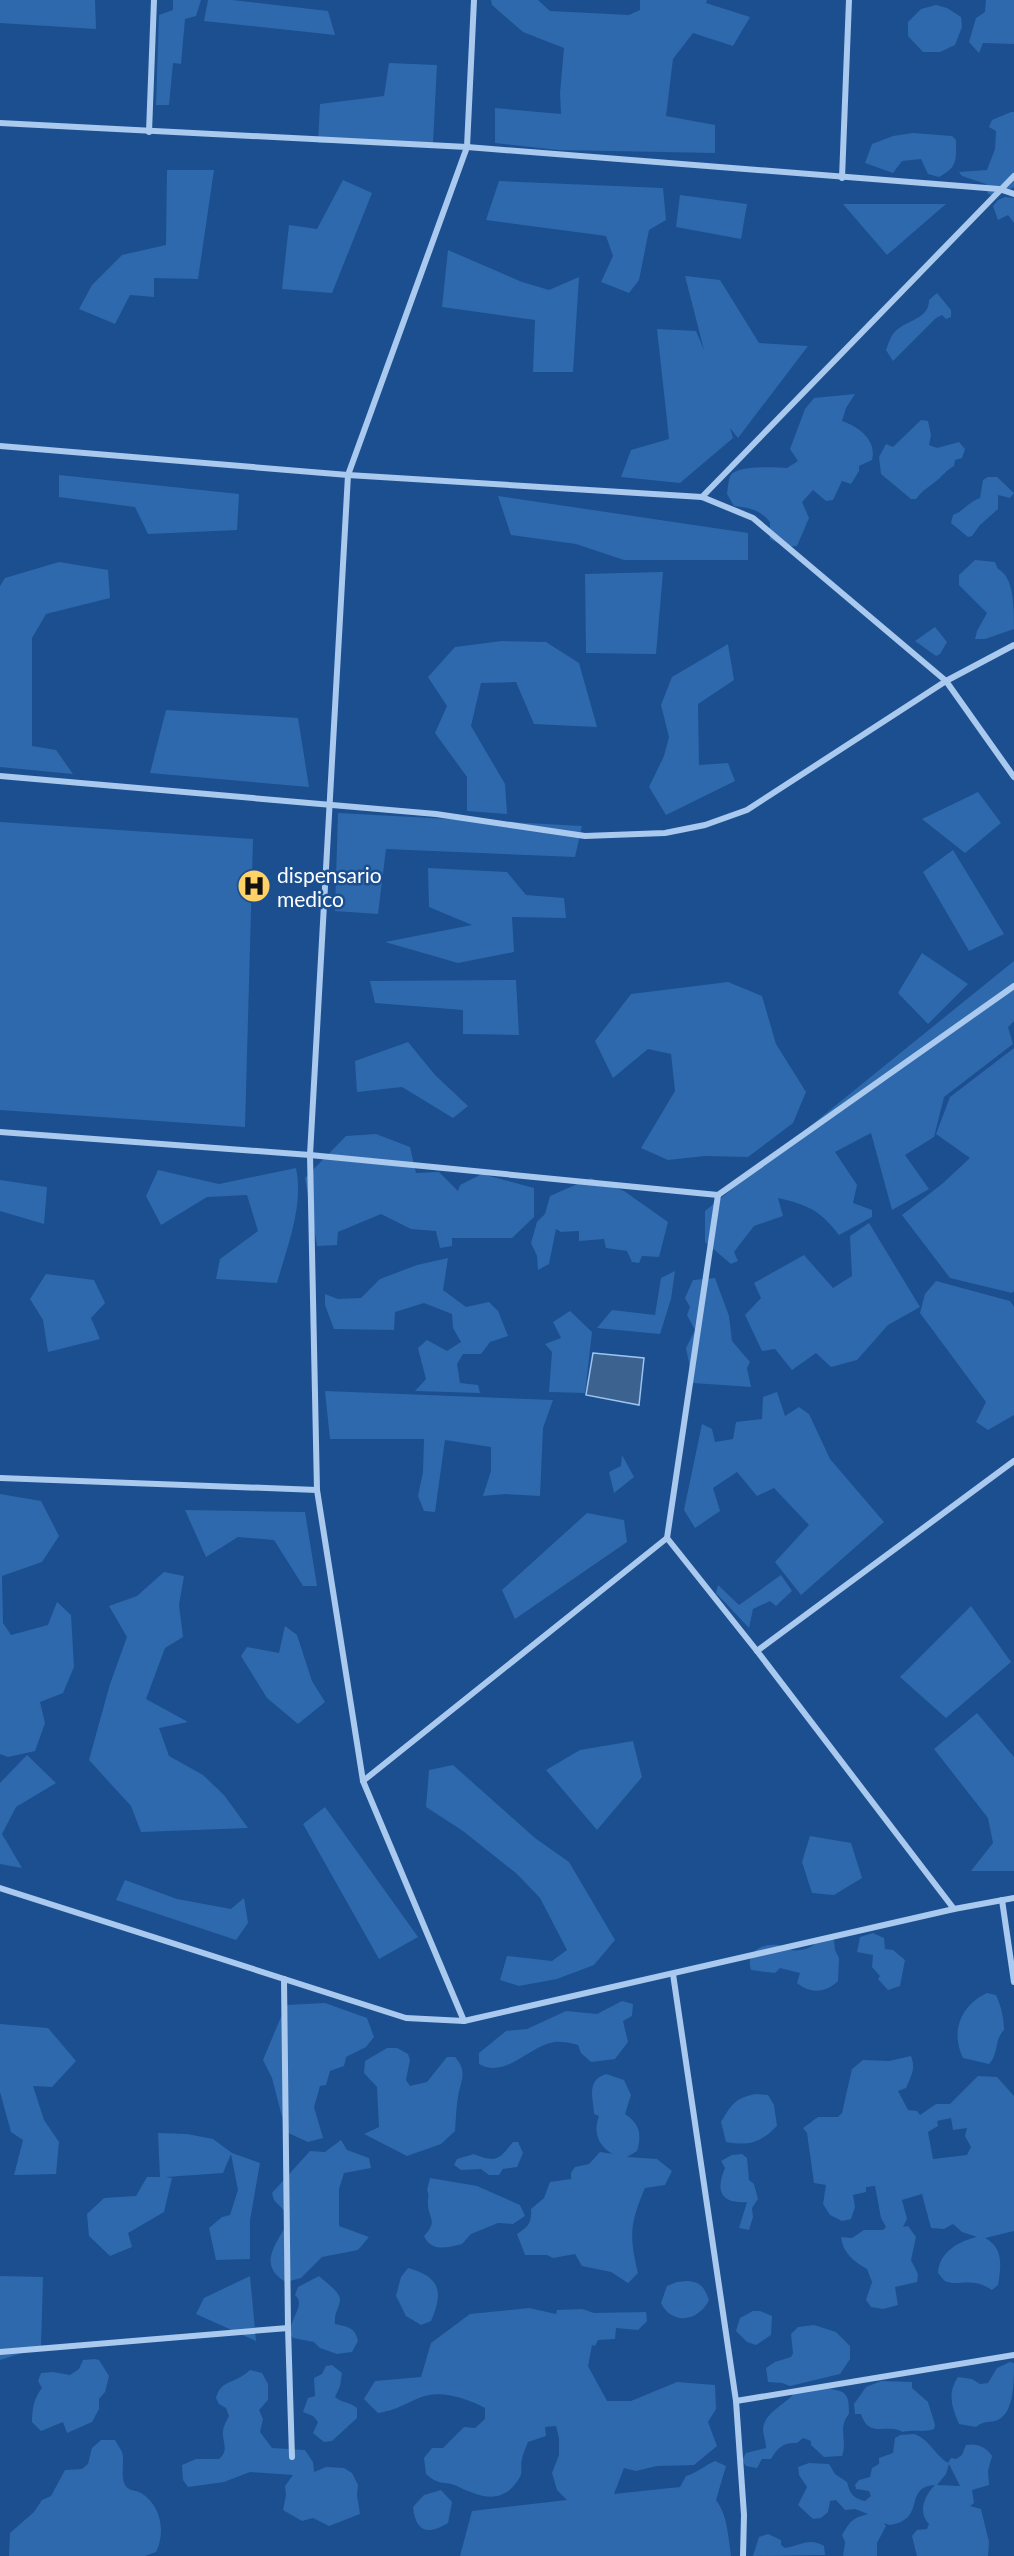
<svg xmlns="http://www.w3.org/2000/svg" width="1014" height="2556" font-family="Lato,sans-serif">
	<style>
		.green { fill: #2e69ad; fill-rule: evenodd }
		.water { fill: #3c6290; stroke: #9cc4f0; stroke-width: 1.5 }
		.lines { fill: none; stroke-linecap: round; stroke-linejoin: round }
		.street { stroke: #a9c9ee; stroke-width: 6 }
		.labels { text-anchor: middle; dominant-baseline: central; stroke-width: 5; stroke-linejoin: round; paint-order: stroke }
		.poi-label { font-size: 21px; fill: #fff; stroke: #1b4f8f; text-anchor: start }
	</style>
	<rect width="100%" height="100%" fill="#1b4f8f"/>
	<g class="green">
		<polygon points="0,0 95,0 96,29 0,23"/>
		<polygon points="173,0 201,0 196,16 185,19 181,64 173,63 169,105 156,105 159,15 173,10"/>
		<polygon points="208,0 232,0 328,11 335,35 204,21"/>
		<polygon points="491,0 538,0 550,11 629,15 640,10 640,0 707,0 706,3 750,17 733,46 693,33 673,59 666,116 715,125 715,153 558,150 495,143 495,108 561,114 560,93 564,48 523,32 492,5"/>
		<polygon points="986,0 1014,0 1014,44 983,43 979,53 969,42 976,18 985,12"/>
		<polygon points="936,5 947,8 961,17 962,27 955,45 940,52 923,52 908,36 908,22 921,9"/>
		<polygon points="389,63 437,65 433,143 318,143 320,104 384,96"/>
		<polygon points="1011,112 1014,112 1014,187 997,196 988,194 986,184 962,176 959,172 987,170 995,149 996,131 989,127 992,120"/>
		<path d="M 913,133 L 952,136 L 956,140 C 956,160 958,167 939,177 L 928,174 L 921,159 L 902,161 L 893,173 L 865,163 L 872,144 L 893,136 Z"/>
		<polygon points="167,170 214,170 198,279 154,278 154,297 130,295 115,324 79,309 92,285 122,255 166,245"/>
		<polygon points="343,180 372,193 332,293 282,289 289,225 317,229"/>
		<polygon points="499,181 663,188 666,220 649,230 639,280 629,293 601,282 613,256 606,236 486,220"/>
		<polygon points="680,195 747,204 741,239 676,227"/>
		<polygon points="1005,197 1014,198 1014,223 1008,215 998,220 993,206 998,200"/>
		<polygon points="843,204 946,204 887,255"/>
		<polygon points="448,250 522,282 549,290 579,277 573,372 533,372 535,320 442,307"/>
		<polygon points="685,276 720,280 759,343 808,346 738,438 730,428 733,438 680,483 621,477 631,450 669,439 657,329 696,331 704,350"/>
		<path d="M 937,293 L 951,310 L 951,317 L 946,319 L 942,315 L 936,318 L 893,361 L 886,350 C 889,342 891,334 898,329 C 911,319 929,318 929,300 Z"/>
		<path d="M 855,394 L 846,408 L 842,421 C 859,427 877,440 872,460 L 859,466 L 859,471 L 851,484 L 842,481 L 833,500 L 826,501 L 813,490 L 802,502 L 809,518 L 797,546 L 786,547 L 770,539 L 770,522 C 759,509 750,508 734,506 L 727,494 C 728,489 728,479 731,475 C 737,465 776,467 787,468 L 798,461 L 790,449 L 805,409 L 814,398 Z"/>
		<path d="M 921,420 L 928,421 L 931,435 L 929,445 L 937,448 L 959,442 L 965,449 L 962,458 L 955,460 L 954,466 C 946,470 942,477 935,482 C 925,490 924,489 916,499 L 911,499 L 881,474 L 879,457 L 886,444 L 893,447 Z"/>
		<polygon points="59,475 239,494 237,530 148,534 135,507 59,497"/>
		<path d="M 988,477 L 997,477 L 1014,493 L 1010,498 L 998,495 L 998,509 L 980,525 L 972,536 L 968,537 L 951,523 L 953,515 C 964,511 968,502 980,498 L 983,480 Z"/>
		<polygon points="498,496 748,533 748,560 624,560 576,544 511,535"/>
		<path d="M 975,560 L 995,562 L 998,569 C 1014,577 1014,606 1014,629 L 985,639 L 975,639 L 977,631 L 987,613 L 959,585 L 959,575 Z"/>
		<polygon points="59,562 108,570 110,598 46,614 32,638 32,746 56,750 73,774 0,767 0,586 5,578"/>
		<polygon points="663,572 656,654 586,653 585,574"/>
		<polygon points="935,627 947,642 940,654 936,656 915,641"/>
		<polygon points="502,641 546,642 579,663 597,727 534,724 516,682 481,683 471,726 505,784 507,814 467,811 467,777 435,733 447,706 428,677 455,647"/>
		<polygon points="728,644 734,680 698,704 699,765 728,763 735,781 666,815 649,787 664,756 669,737 661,705 672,677"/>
		<polygon points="166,710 298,718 309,787 150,773"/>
		<polygon points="978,792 1001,823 965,853 922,819"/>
		<polygon points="338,813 582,826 575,857 386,849 378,914 335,911"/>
		<polygon points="0,822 253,839 245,1127 0,1110"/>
		<polygon points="953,850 1004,934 969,951 923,872"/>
		<polygon points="428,868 507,872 526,895 564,898 566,918 512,917 514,952 458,963 385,942 472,925 429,907"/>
		<polygon points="922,953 968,984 928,1024 898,993"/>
		<path d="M 1014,961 L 1014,1021 L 1008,1027 L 1013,1044 L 944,1097 L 934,1137 L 905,1155 L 929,1189 L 892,1210 L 871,1133 L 835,1152 L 857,1185 L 853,1203 L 872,1210 L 872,1217 L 839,1235 C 820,1210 808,1205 778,1198 L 783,1216 L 754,1226 L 734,1252 L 738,1261 L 731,1264 L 705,1242 L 705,1211 Z"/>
		<polygon points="516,980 519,1035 463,1034 463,1010 375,1003 370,981"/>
		<polygon points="728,982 762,996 776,1044 806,1092 793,1123 748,1157 705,1156 668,1160 641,1148 675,1091 671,1054 648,1049 613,1078 595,1041 631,994"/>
		<polygon points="408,1042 435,1075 468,1106 453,1118 402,1087 357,1092 355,1061"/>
		<polygon points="1014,1048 1014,1291 1012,1293 950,1278 902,1215 942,1184 970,1158 936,1134 950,1097"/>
		<polygon points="376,1134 410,1147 416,1173 439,1172 458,1191 460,1185 482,1174 534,1188 534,1217 512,1238 452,1238 452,1246 440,1248 436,1231 411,1229 381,1214 338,1232 337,1245 317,1246 305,1178 346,1136"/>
		<path d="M 296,1168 C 304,1206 287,1247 277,1283 L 216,1279 L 220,1259 L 258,1231 L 247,1195 L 207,1197 L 161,1225 L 146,1196 L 158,1170 L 219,1184 Z"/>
		<polygon points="591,1178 624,1191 668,1222 659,1257 642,1256 639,1263 632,1262 627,1251 606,1248 604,1239 579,1241 579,1231 561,1232 556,1229 549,1264 538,1270 537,1256 531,1243 537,1222 545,1214 550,1196"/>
		<polygon points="0,1180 47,1187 44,1224 0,1211"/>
		<polygon points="869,1223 920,1307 888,1325 857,1360 831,1367 816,1353 792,1370 775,1349 762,1351 745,1315 761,1298 754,1283 804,1255 833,1288 852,1276 850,1236"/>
		<polygon points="448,1258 443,1290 466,1307 489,1302 498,1311 508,1336 490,1342 481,1354 463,1354 457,1364 460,1383 478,1385 480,1393 415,1391 426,1379 418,1348 427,1340 447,1351 461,1342 453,1328 452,1314 424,1303 395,1312 394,1330 334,1329 325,1305 325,1294 338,1299 361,1298 380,1279 417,1265"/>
		<polygon points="675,1271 671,1299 660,1334 597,1328 612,1310 655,1315 661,1278"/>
		<polygon points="46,1274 94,1280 105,1303 91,1318 100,1339 48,1352 43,1320 30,1299"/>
		<polygon points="715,1278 729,1316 732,1341 750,1362 747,1368 751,1387 693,1383 686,1348 695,1330 687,1315 690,1307 685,1298 693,1280"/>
		<polygon points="936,1281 1010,1301 1014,1307 1014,1415 988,1430 976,1422 986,1402 920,1313 925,1294"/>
		<polygon points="570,1311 592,1332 585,1393 549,1392 552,1352 545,1344 561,1338 553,1322"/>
		<polygon points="325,1391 553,1400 543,1428 540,1496 505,1494 483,1496 491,1471 491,1447 445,1440 435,1512 424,1511 418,1496 423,1472 424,1439 330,1439"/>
		<polygon points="777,1392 785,1416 799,1407 809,1414 830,1459 884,1522 801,1595 775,1562 809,1525 774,1488 757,1496 737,1472 713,1488 720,1511 695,1528 684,1510 702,1424 712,1429 715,1442 733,1439 736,1422 762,1419 763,1397"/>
		<polygon points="622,1455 634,1477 614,1493 609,1472 621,1466"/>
		<polygon points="0,1494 41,1501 59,1536 42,1562 2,1576 3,1623 11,1635 48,1625 57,1602 71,1615 74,1667 63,1693 40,1702 45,1723 35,1751 8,1757 0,1754"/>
		<polygon points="185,1510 305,1512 317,1586 303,1586 274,1540 238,1537 206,1557"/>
		<polygon points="587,1513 624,1520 627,1542 515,1619 502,1590"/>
		<polygon points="164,1572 184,1576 179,1605 183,1637 165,1648 146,1699 188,1722 159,1728 169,1756 203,1775 224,1795 248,1828 141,1832 131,1806 89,1760 110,1684 127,1637 109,1606 137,1596"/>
		<polygon points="781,1575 792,1591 776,1606 770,1601 753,1609 749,1628 716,1593 718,1585 739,1605"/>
		<polygon points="971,1606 1011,1662 946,1718 900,1677"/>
		<polygon points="285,1626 297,1635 312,1681 325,1702 298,1724 267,1698 241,1656 247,1647 279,1653"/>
		<polygon points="977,1713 1014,1757 1014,1871 971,1871 993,1843 988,1818 934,1749"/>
		<polygon points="633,1741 642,1777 597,1830 546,1770 580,1750"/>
		<polygon points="27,1755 56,1783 16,1807 2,1834 22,1868 0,1864 0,1783"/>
		<polygon points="453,1765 535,1838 569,1862 615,1940 594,1965 557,1979 519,1986 500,1980 507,1956 552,1961 567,1950 540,1898 517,1874 463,1831 426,1807 429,1770"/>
		<polygon points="325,1807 418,1937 379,1959 303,1824"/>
		<polygon points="810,1836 851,1843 862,1878 834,1895 812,1893 802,1862"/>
		<polygon points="125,1880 177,1899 231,1909 244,1898 248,1923 236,1940 116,1900"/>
		<polygon points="873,1933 884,1938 885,1949 893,1950 905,1960 900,1986 888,1990 878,1979 880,1976 872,1967 873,1955 857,1952 860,1937"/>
		<path d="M 821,1939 L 834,1940 L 835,1950 L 839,1958 L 838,1981 C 826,1993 810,1994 797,1983 L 800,1973 L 780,1968 L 775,1973 L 751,1970 C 745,1952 762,1943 778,1945 C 787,1947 789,1952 800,1950 C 809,1949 814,1945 821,1939 Z"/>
		<path d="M 987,1993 L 996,1995 C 1001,2005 1004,2019 1004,2030 C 994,2040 999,2054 989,2064 L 963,2058 C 950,2032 961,2005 987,1993 Z"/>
		<path d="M 622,2001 L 633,2004 L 632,2016 L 623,2021 L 628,2042 L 615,2059 L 591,2062 L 581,2053 L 578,2045 C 571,2043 562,2041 554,2042 C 529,2046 506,2079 479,2064 L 479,2053 L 506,2031 L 527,2029 L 566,2011 L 597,2014 Z"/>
		<polygon points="325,2003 367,2018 374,2037 366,2047 346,2057 344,2066 330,2071 326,2085 320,2086 314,2107 323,2138 308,2142 286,2132 272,2078 263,2060 286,2005"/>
		<polygon points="0,2024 48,2028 76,2061 52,2087 33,2086 44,2120 59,2142 56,2174 14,2175 23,2140 11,2132 0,2092"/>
		<path d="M 387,2048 L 397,2048 L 408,2054 L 410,2060 L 406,2080 L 410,2086 L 427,2082 L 447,2057 L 455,2057 C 468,2072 461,2080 458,2097 C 456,2108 456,2119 455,2131 L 441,2144 L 407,2156 L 364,2134 L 379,2127 L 377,2087 L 364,2073 L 365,2061 Z"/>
		<path d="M 911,2056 C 916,2069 911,2076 906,2088 L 898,2091 L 908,2110 L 917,2111 L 920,2115 L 936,2104 L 950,2104 L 978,2076 L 997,2077 L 1014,2096 L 1014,2231 L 985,2238 C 1004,2248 1001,2266 998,2285 L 992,2290 C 971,2276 959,2287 945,2281 C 942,2279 941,2276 938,2273 C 939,2252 959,2241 977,2237 L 962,2232 L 953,2224 L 944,2229 L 931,2228 L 922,2194 L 902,2200 L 907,2219 L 903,2227 L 908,2226 L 916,2237 L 911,2260 L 918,2274 L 917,2282 L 895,2287 L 898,2305 L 883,2309 L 871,2307 L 866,2300 L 872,2282 L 867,2269 C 853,2261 843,2253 841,2237 L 852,2238 L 864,2230 L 883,2230 L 886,2227 L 881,2218 L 875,2186 L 866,2187 L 866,2192 L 853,2195 L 855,2207 L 851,2219 L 842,2221 L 830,2215 L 823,2204 L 826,2185 L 814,2183 L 807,2133 L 803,2128 L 818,2117 L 838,2117 L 842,2113 L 852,2069 L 863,2060 L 889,2061 ZM 951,2118 L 953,2130 L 967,2128 L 965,2136 L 971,2147 L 967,2155 L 933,2159 L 928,2132 L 938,2126 L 937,2121 Z"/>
		<path d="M 606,2074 L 624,2080 L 631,2095 L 625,2114 C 640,2124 642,2135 637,2151 L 627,2157 L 657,2159 L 672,2171 L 665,2185 L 645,2188 C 630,2223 629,2235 638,2273 L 628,2283 L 611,2272 L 582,2266 L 575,2254 L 553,2258 L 547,2255 L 525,2255 L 517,2234 C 528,2227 532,2223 531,2209 L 544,2198 L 550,2182 L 571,2179 L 571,2173 L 575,2167 L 589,2164 L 600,2152 L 613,2154 C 598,2146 593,2132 599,2116 L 594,2114 C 594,2099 585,2081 606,2074 Z"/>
		<path d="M 756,2094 L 768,2095 L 774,2105 L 777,2126 C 760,2143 750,2146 726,2142 L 721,2122 C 732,2104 735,2098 756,2094 Z"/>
		<polygon points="158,2133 187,2134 213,2139 232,2153 260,2163 250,2220 250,2259 216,2260 209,2228 222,2217 230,2215 238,2190 231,2154 223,2173 166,2177 172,2178 164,2212 128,2233 132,2247 110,2256 89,2236 87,2214 104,2198 136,2196 147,2177 160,2177"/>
		<path d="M 341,2140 L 347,2150 L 369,2158 L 371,2168 L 344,2173 L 339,2189 L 339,2226 L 369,2237 L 358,2250 L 322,2257 L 301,2278 L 286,2282 C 254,2263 281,2240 290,2217 L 274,2200 L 272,2193 L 310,2151 L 325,2152 Z"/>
		<path d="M 513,2142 L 518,2142 L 523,2153 L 517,2167 L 503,2169 L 499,2175 L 489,2175 L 481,2169 L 461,2170 L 454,2165 L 457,2159 L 474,2154 C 496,2163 499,2160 513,2142 Z"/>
		<path d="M 742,2154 L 747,2158 L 749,2180 L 754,2184 L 758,2199 L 752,2208 L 753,2217 L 749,2230 L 739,2228 L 747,2202 C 721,2204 715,2191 725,2168 L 721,2161 L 732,2155 Z"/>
		<path d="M 430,2178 L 477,2186 L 520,2205 L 525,2216 L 513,2224 L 498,2223 L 471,2234 L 462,2244 C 447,2248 431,2252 424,2236 C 438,2221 429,2220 428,2205 C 427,2198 430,2196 427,2190 Z"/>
		<path d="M 408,2268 C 440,2277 444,2291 431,2321 L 421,2325 L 406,2316 L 396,2296 L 401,2277 Z"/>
		<polygon points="0,2276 43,2277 41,2347 0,2360"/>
		<polygon points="250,2276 256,2341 196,2314 204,2298"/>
		<path d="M 319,2276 C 324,2281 339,2291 340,2299 C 340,2308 334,2311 335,2324 C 348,2327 355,2327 358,2341 L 352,2352 L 337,2354 L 320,2348 L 314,2342 L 293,2338 L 291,2335 C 287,2320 307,2306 295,2295 L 298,2287 Z"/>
		<path d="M 687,2281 C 701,2282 704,2287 709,2300 C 699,2321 672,2326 661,2303 L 667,2286 L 677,2282 Z"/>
		<path d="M 529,2308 L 556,2314 L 557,2310 L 582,2309 L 594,2313 L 646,2312 L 647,2321 L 638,2330 L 616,2328 L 615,2339 L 598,2340 L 595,2346 L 592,2345 L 588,2366 L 607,2401 L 631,2401 L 677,2382 L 715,2385 L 716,2409 L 708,2422 L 717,2446 L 694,2465 L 657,2466 L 636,2471 L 624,2468 L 614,2494 L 680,2487 L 686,2476 C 697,2473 705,2465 715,2461 L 726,2466 L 716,2500 C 728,2516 728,2537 731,2556 L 460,2556 L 472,2511 L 567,2500 L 557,2490 L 552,2473 L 559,2455 L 559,2438 L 556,2426 L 545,2427 L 546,2436 L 528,2442 C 526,2447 523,2453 522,2459 C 520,2465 523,2472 520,2477 C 504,2505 482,2498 459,2487 C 446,2480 440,2487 426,2474 L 424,2458 L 432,2448 L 443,2448 L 464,2427 L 475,2428 L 485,2419 L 485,2408 C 466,2398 439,2389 419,2398 C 402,2405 397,2410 378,2413 L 364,2399 L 375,2381 L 421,2377 L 431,2343 L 470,2314 Z"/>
		<polygon points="753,2311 760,2311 772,2316 771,2335 756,2345 747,2342 736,2331 740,2318"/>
		<polygon points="814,2325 836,2332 850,2346 850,2359 840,2374 790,2386 782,2383 768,2382 766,2368 775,2362 791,2357 793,2353 791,2334 798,2327"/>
		<path d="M 95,2359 L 99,2360 L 109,2376 L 105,2392 L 99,2399 L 99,2409 L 92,2422 L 67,2433 L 63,2422 L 41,2431 L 32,2422 C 32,2409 34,2398 42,2388 L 38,2381 L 41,2373 L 53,2372 L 70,2375 L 79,2369 L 83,2360 Z"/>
		<path d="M 1010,2362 L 1014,2363 C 1014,2383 1014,2412 998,2420 C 990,2423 984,2420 976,2427 L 959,2424 C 952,2407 947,2393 958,2377 L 972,2379 L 980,2384 L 988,2383 L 997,2368 Z"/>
		<path d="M 332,2365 L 342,2373 L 340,2386 L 335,2397 C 342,2403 350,2402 357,2408 L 357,2418 L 332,2441 L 324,2442 L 313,2433 L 318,2422 L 313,2416 L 303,2412 L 308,2398 L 315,2396 L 314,2378 L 322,2374 L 326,2366 Z"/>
		<path d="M 250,2370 L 262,2373 L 268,2384 L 268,2400 L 259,2410 L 263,2419 L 260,2432 L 272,2448 L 305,2450 L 313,2462 L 314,2472 L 326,2467 L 344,2468 L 352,2473 L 358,2485 L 357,2495 L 360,2514 L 329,2526 L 313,2518 L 302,2521 L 283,2510 L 286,2495 L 285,2486 L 293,2475 L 250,2472 L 224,2482 L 188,2487 L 183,2480 L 182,2465 L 196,2459 L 219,2459 C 228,2451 224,2446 223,2436 C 222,2428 226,2422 229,2416 L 226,2408 L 219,2404 L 216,2398 C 221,2379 234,2385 250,2370 Z"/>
		<path d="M 881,2381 L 912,2382 L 912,2388 L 928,2402 L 935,2425 L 934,2429 C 924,2433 914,2429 903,2432 C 886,2423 869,2439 861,2414 L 855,2414 L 854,2404 L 866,2387 Z"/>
		<path d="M 824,2388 C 846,2391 849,2392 849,2414 C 837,2428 848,2441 842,2456 L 824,2457 L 811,2445 L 811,2441 L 803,2438 L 797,2443 C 784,2442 778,2447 771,2459 L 762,2459 L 757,2468 L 746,2466 L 742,2460 L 746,2453 L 766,2448 C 766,2441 763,2435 763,2429 C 765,2410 789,2404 797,2389 Z"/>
		<path d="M 914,2434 C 929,2439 935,2455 948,2463 L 951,2458 L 956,2459 L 962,2455 L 966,2445 C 977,2443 986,2447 992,2456 L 988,2471 L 989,2485 L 972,2490 L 974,2503 L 970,2506 L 981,2509 L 989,2542 L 988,2556 L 917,2556 L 912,2536 L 917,2530 L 927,2529 L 929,2524 C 917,2512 925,2495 935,2485 C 902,2487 928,2520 889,2525 L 884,2523 L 886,2526 L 877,2543 L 877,2556 L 843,2556 L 845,2542 L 842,2535 C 851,2520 853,2518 868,2514 L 855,2509 L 845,2510 L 836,2500 L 830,2501 L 828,2512 L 821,2518 L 813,2519 L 798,2505 L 807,2487 L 799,2475 L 798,2467 L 809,2463 L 829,2464 L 835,2474 L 847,2482 C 850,2493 852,2498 865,2501 L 871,2496 L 869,2491 L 856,2489 L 855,2485 L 859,2480 L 870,2477 L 872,2468 L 879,2464 L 879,2458 L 893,2453 L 895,2438 L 900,2435 ZM 949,2464 L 960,2486 L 937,2485 L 946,2474 Z"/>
		<path d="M 101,2440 L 115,2440 C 117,2444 120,2448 122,2452 C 125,2462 120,2476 125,2485 C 128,2491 136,2490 141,2493 C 161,2505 166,2532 156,2552 L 145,2556 L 9,2556 L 10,2533 L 34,2512 L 42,2500 L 51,2496 L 65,2470 L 82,2469 L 88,2464 L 92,2448 Z"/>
		<path d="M 441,2490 L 452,2502 L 448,2523 C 428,2535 416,2533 413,2507 L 424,2495 Z"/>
		<path d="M 768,2534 L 781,2540 L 781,2545 L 785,2548 C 800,2546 809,2537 824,2546 L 825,2555 L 753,2556 L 759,2537 Z"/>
	</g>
	<polygon class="water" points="593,1353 644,1358 639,1405 586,1395"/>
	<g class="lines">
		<g class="street">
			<polyline points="0,123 467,147 999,189 1014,194"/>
			<polyline points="149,132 154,0"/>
			<polyline points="842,178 849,0"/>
			<polyline points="0,446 348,475 702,497 753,518 946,681 1014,777"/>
			<polyline points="702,497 1014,176"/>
			<polyline points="0,776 436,814 585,836 665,833 705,825 747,810 946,681 1014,645"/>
			<polyline points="0,1132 310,1155 718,1195 1014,986"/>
			<polyline points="718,1195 667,1538 757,1651 954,1909"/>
			<polyline points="0,1478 317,1490"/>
			<polyline points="757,1651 1014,1461"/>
			<polyline points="363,1781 667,1538"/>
			<polyline points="0,1888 406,2018 464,2021 954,1909 1014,1898"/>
			<polyline points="1002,1900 1014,1982"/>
			<polyline points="673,1974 736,2401 744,2515 743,2556"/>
			<polyline points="284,1979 288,2328 292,2457"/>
			<polyline points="464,2021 363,1781 317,1490 310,1155 348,475 467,147 474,0"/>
			<polyline points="0,2352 288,2328"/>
			<polyline points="736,2401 1014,2355"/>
		</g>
	</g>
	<defs>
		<symbol id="hospital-disc" viewBox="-11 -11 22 22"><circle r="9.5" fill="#ffd166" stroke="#1b4f8f"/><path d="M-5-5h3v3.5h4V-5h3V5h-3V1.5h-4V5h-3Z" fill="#111"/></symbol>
	</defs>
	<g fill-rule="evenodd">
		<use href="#hospital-disc" x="235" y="867" width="38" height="38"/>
	</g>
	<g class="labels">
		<g class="poi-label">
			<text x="277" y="874">dispensario<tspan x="277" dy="24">medico</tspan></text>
		</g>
	</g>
</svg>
